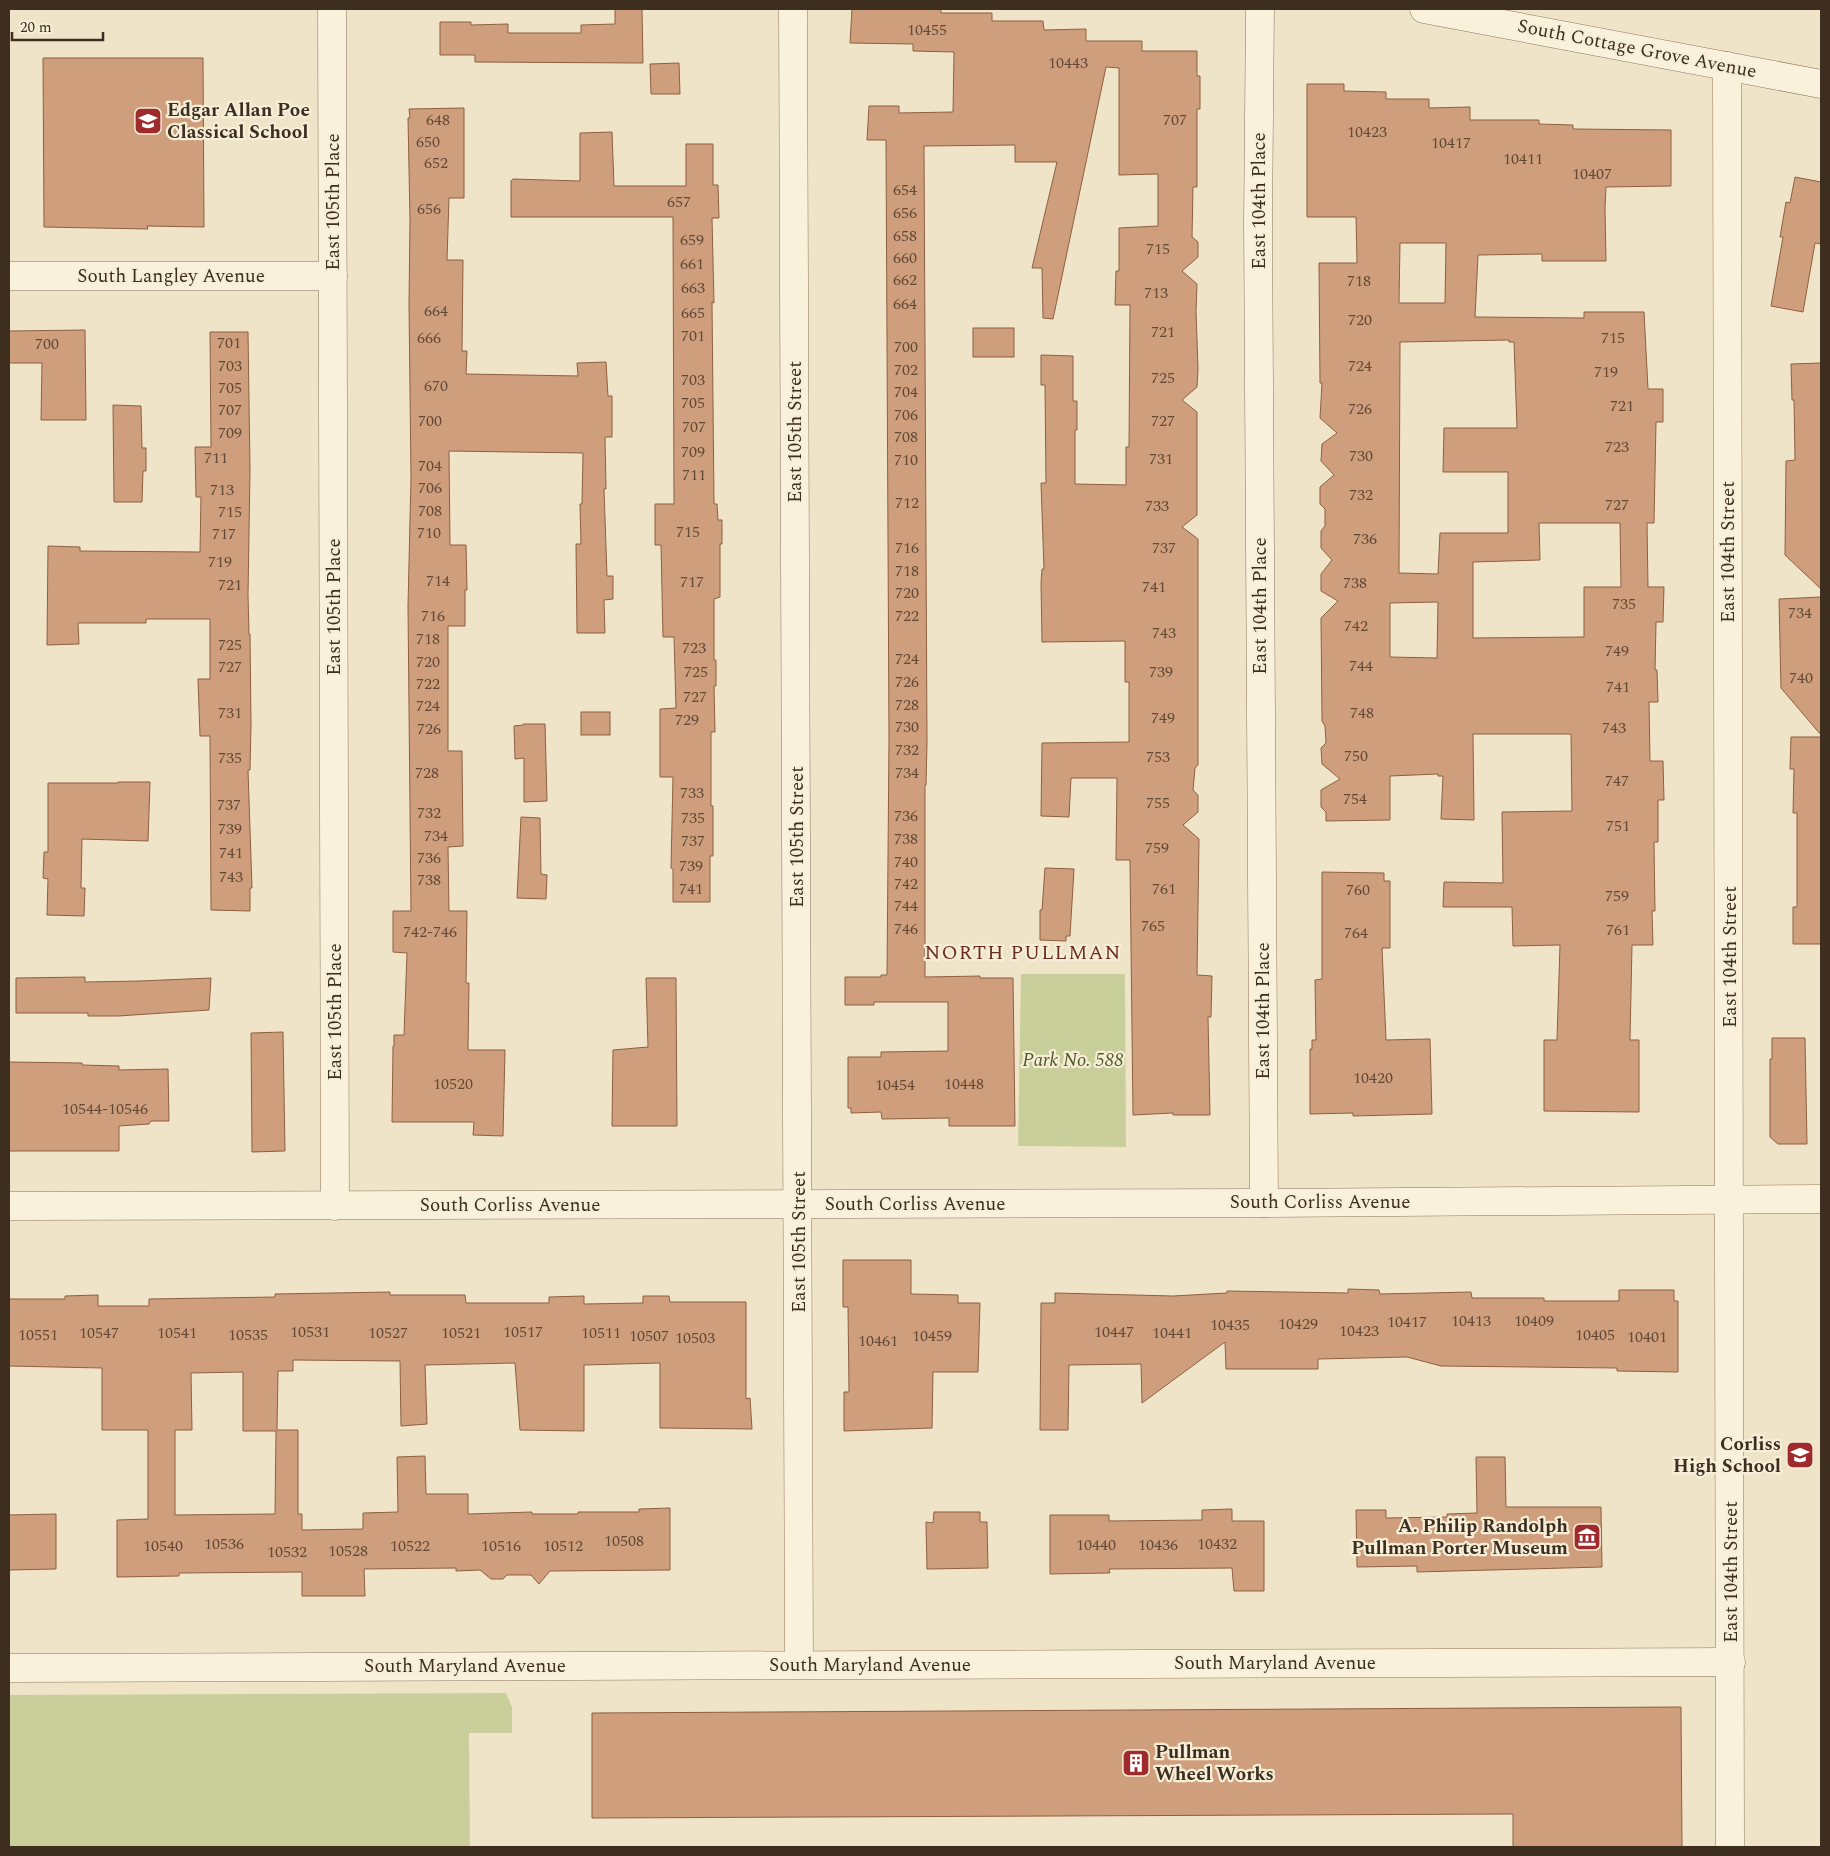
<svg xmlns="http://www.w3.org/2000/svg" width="1830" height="1856" font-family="Spectral,serif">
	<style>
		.green { fill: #c9cf9b }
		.building { fill: #cf9f7d; stroke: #8d5f41; fill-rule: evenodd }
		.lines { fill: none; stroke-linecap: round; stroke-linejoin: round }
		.minor-casing { stroke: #8d765c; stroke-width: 29 }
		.minor { stroke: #faf1dc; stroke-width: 28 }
		.labels { text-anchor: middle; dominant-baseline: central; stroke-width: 4.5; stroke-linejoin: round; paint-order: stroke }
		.number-label { font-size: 16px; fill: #624a37 }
		.street-label { font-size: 19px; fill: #3d2e20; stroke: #f7eed8 }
		.poi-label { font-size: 19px; font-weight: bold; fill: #3d2e20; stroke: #f7eed8; text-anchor: start }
		.park-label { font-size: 19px; font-style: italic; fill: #4d5a26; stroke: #f7eed8 }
		.neighbourhood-label { font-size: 20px; letter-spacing: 1px; fill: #6b2e1e; stroke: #f7eed8 }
	</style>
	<rect width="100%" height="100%" fill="#f0e4c8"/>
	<g class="green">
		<polygon points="1021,974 1125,974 1126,1147 1018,1146"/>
		<polygon points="506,1693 512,1707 512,1733 469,1733 470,1847 9,1847 9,1695"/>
	</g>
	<g class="building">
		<polygon points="615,9 642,9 643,63 475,62 475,55 440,55 440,22 471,22 471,25 508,24 508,33 581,33 581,25 615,24"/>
		<polygon points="852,9 941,9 941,13 992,13 992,21 1043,21 1044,30 1086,29 1086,41 1142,41 1142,51 1197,51 1197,76 1200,76 1200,109 1197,109 1197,187 1193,187 1192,237 1198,242 1198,257 1182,271 1197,284 1196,311 1198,369 1197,387 1182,400 1197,412 1197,515 1182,527 1198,539 1198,765 1195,768 1193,790 1198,795 1198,812 1183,825 1199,839 1197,975 1212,976 1211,1017 1208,1017 1210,1115 1173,1115 1173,1113 1133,1115 1130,860 1116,860 1117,778 1071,778 1069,817 1041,816 1042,743 1129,742 1129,682 1125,682 1125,641 1042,642 1041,583 1042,569 1044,569 1041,483 1046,483 1045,385 1041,385 1041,355 1073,356 1073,401 1077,401 1077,430 1075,430 1075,484 1126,485 1126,447 1129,447 1130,305 1115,305 1116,271 1119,271 1119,228 1158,226 1158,174 1119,175 1119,68 1106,67 1053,319 1043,318 1042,268 1032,268 1057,162 1015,162 1015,145 924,146 927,743 926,785 925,785 925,977 980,976 980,978 1013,978 1015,1126 949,1126 949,1118 882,1119 881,1112 851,1113 851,1108 848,1108 848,1057 881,1057 881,1052 948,1051 948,1002 874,1002 874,1005 845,1005 845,977 881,977 881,975 887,975 889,739 886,140 867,140 869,106 899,106 899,113 953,112 954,52 913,51 913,44 850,43"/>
		<polygon points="43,58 203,58 204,227 147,226 148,229 44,227"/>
		<polygon points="679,63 680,94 651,94 650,64"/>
		<path d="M 1307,84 L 1344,84 L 1344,91 L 1386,92 L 1386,99 L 1429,99 L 1429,108 L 1470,107 L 1470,120 L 1539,120 L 1539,124 L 1573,125 L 1573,129 L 1671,130 L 1671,186 L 1606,187 L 1605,208 L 1606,261 L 1542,261 L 1542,254 L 1478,255 L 1475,317 L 1584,318 L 1584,312 L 1644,312 L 1648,389 L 1663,389 L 1663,422 L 1656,422 L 1654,523 L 1647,523 L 1648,587 L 1664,587 L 1663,622 L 1656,622 L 1655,670 L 1657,670 L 1658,702 L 1649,702 L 1650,761 L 1663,761 L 1664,800 L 1658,800 L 1658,842 L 1654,842 L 1655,911 L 1652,911 L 1653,945 L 1632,945 L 1630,1040 L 1639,1040 L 1639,1112 L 1544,1111 L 1544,1040 L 1557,1040 L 1560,945 L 1513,946 L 1512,907 L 1443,907 L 1444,882 L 1503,883 L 1502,812 L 1572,811 L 1571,734 L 1473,734 L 1474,820 L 1441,819 L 1443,776 L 1438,776 L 1438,774 L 1390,776 L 1390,820 L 1326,821 L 1326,812 L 1321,807 L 1321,790 L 1340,779 L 1322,764 L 1321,748 L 1326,743 L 1325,726 L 1322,721 L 1321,618 L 1338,601 L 1321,591 L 1321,574 L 1332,560 L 1321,548 L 1321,531 L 1325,526 L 1325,509 L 1320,504 L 1320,487 L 1334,475 L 1321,461 L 1322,444 L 1337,433 L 1320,418 L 1322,383 L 1320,383 L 1319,263 L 1357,263 L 1356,217 L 1307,217 ZM 1400,243 L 1446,243 L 1445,303 L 1399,303 ZM 1509,340 L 1509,342 L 1514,342 L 1517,428 L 1444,428 L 1443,472 L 1508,472 L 1508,533 L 1440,533 L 1438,574 L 1399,573 L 1400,342 ZM 1539,523 L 1620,523 L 1621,587 L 1584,587 L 1584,637 L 1473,638 L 1473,562 L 1540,560 ZM 1438,602 L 1437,658 L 1390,657 L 1390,603 Z"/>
		<polygon points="464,108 464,198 449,198 447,260 463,260 462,351 467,351 466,374 578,376 577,363 606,362 608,396 612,396 612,437 605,437 606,489 604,489 607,576 613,576 613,599 604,600 605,633 577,633 576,544 581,544 580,504 582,504 583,453 449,451 450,545 466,545 467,590 465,590 465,626 448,626 448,751 462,751 463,846 448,847 449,911 467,911 466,983 469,983 468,1050 505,1050 503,1136 473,1135 474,1122 392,1122 393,1046 394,1046 394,1035 404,1035 407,953 393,952 393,911 411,911 408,606 411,478 409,304 410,220 408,118 410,118 409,109"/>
		<polygon points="612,132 614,186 686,186 686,144 713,144 713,185 718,185 719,218 712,218 714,303 712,302 714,504 717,504 718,520 722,520 722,544 720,544 720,597 714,599 714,660 716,660 716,686 714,686 715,732 711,732 711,806 713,806 713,856 710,856 710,902 673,902 673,869 671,868 673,777 660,777 660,709 676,708 674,637 663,637 661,545 655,545 655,504 674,504 673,217 511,217 511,181 513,179 580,181 580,133"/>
		<polygon points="1795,177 1821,182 1821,244 1815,243 1803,312 1771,306 1783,237 1780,237 1786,202 1790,203"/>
		<rect x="973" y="328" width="41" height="29"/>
		<polygon points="85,330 86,420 41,420 42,363 9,363 9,331"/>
		<polygon points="210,332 248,332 250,469 248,595 249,634 250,634 251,725 250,770 248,770 252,888 250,888 250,911 211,910 210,736 200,736 198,679 210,679 210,619 146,619 146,623 78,623 79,644 47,645 48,546 80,547 80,551 200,552 201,497 196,497 195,447 211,447"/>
		<polygon points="1821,363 1821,589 1785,555 1786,461 1795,460 1794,400 1792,400 1791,364"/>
		<polygon points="113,405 141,406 142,448 146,448 146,471 143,471 142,502 114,502"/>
		<polygon points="1821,597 1821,735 1781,688 1779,599"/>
		<rect x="581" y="712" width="29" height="23"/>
		<polygon points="523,724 545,724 547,801 524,802 524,758 515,759 514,726 523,725"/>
		<polygon points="1791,737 1821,737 1821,944 1793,944 1793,907 1797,907 1797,813 1793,813 1794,769 1790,769"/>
		<polygon points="118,782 150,782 148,841 82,839 81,888 85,888 84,916 47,915 48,879 43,878 44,852 48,852 48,783 118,783"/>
		<polygon points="521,817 540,818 541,874 547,875 546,899 517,898"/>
		<polygon points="1045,868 1074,869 1070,936 1066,936 1066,941 1040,940 1040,910 1042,910"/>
		<polygon points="1322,872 1384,873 1384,881 1390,881 1390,948 1382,948 1386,1040 1430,1039 1432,1114 1353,1116 1353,1113 1310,1114 1310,1049 1312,1049 1312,1040 1316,1040 1315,980 1322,979"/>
		<polygon points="85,977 85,982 140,981 211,978 209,1010 118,1016 88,1016 88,1013 16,1013 16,978"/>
		<polygon points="646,978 676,978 677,1126 612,1126 613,1050 648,1047"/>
		<polygon points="283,1032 285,1151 252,1152 251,1033"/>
		<polygon points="1772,1038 1805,1038 1807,1144 1778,1144 1770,1137 1770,1059 1772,1059"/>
		<polygon points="9,1062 82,1063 82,1065 119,1066 119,1070 168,1069 169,1121 151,1121 149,1124 119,1126 119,1151 9,1151"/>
		<polygon points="843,1260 911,1260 911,1294 958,1295 958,1303 980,1303 978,1372 933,1372 932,1428 844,1431 844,1392 849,1392 848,1307 843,1307"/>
		<polygon points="1348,1289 1379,1290 1380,1294 1471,1292 1472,1298 1544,1298 1544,1301 1619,1301 1619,1290 1674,1290 1674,1301 1678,1301 1678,1372 1617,1371 1617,1368 1441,1366 1407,1357 1318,1359 1318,1369 1226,1369 1225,1342 1142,1403 1141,1364 1069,1365 1068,1430 1040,1430 1041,1303 1055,1303 1055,1293 1173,1296 1227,1293 1227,1291 1348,1293"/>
		<path d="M 390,1292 L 390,1295 L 465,1295 L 466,1303 L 549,1303 L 549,1297 L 584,1296 L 584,1304 L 643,1303 L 643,1296 L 669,1296 L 670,1302 L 746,1302 L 746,1399 L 750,1398 L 752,1429 L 660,1428 L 660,1363 L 584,1365 L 584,1431 L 520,1430 L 515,1363 L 425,1365 L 427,1424 L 401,1426 L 400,1361 L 293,1360 L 293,1371 L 278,1371 L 277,1430 L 298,1430 L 298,1514 L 302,1514 L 302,1530 L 363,1529 L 363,1513 L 398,1512 L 397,1457 L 425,1456 L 426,1494 L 468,1494 L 468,1514 L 532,1512 L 532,1514 L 578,1514 L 578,1512 L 639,1512 L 639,1509 L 670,1508 L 670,1570 L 550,1571 L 539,1584 L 531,1575 L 507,1575 L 503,1579 L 491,1579 L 480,1570 L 456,1571 L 456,1568 L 364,1569 L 365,1596 L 302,1596 L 302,1572 L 179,1573 L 179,1576 L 117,1577 L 117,1520 L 148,1519 L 148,1430 L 102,1430 L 102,1368 L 9,1366 L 9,1299 L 65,1299 L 65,1296 L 98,1295 L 98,1306 L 149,1306 L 149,1299 L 275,1297 L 275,1294 ZM 243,1372 L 243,1431 L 276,1431 L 275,1514 L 175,1515 L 175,1430 L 192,1430 L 191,1373 Z"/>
		<polygon points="1476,1457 1505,1457 1506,1507 1601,1507 1602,1567 1417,1572 1417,1566 1357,1567 1356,1510 1386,1510 1386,1518 1447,1517 1447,1514 1477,1513"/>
		<polygon points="1232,1509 1232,1521 1264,1521 1264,1591 1234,1591 1232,1568 1109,1569 1110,1573 1050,1574 1050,1515 1109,1515 1109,1521 1202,1520 1202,1510"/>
		<polygon points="934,1512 980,1512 980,1522 987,1522 988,1568 927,1569 926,1522 933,1523"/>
		<polygon points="56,1514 56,1569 9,1570 9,1515"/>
		<polygon points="1681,1707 1682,1847 1513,1847 1513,1814 592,1818 592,1713"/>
	</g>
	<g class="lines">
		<defs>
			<g id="minor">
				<polyline points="332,9 335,1206"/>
				<polyline points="793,9 799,1665"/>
				<polyline points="1260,9 1258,223 1264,1203"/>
				<polyline points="1424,9 1821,84"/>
				<polyline points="1727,66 1730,1847"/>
				<polyline points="9,276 333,276"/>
				<polyline points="9,1206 1264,1203 1821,1199"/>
				<polyline points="9,1668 1731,1662"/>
			</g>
		</defs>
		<use href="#minor" class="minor-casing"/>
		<use href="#minor" class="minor"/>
	</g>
	<defs>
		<symbol id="school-square" viewBox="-11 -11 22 22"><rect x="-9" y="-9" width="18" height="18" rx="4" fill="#9e2a2b" stroke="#f7eed8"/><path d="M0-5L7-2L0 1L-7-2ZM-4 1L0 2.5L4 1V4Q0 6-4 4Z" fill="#fff"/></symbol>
		<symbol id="museum-square" viewBox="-11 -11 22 22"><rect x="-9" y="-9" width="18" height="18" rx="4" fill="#9e2a2b" stroke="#f7eed8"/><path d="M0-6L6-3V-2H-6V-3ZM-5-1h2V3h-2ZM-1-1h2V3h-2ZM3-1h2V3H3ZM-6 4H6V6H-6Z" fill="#fff"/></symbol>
		<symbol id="building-square" viewBox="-11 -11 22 22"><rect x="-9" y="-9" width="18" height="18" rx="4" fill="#9e2a2b" stroke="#f7eed8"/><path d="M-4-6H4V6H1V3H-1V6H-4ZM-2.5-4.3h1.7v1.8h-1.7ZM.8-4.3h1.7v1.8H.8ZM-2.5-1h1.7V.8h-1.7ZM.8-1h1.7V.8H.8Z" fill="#fff"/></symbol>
	</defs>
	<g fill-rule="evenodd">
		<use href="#school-square" x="132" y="105" width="32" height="32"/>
		<use href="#school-square" x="1784" y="1439" width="32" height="32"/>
		<use href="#museum-square" x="1571" y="1521" width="32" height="32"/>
		<use href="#building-square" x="1120" y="1747" width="32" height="32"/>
	</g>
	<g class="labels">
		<g class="number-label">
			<text x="927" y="30">10455</text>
			<text x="1068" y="63">10443</text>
			<text x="438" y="120">648</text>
			<text x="1175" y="120">707</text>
			<text x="1367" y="132">10423</text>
			<text x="428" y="142">650</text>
			<text x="1451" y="143">10417</text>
			<text x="1523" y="159">10411</text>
			<text x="436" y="163">652</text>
			<text x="1592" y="174">10407</text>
			<text x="905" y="190">654</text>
			<text x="679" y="202">657</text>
			<text x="429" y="209">656</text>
			<text x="905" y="213">656</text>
			<text x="905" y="236">658</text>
			<text x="692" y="240">659</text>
			<text x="1158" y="249">715</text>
			<text x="905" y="258">660</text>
			<text x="692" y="264">661</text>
			<text x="905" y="280">662</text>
			<text x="1359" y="281">718</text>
			<text x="693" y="288">663</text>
			<text x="1156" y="293">713</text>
			<text x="905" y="304">664</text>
			<text x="436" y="311">664</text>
			<text x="693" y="313">665</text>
			<text x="1360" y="320">720</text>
			<text x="1163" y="332">721</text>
			<text x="693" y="336">701</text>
			<text x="429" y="338">666</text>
			<text x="1613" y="338">715</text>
			<text x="229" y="343">701</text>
			<text x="47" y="344">700</text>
			<text x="906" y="347">700</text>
			<text x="230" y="366">703</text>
			<text x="1360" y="366">724</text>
			<text x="906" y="370">702</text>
			<text x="1606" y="372">719</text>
			<text x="1163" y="378">725</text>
			<text x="693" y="380">703</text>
			<text x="436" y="386">670</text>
			<text x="230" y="388">705</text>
			<text x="906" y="392">704</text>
			<text x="693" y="403">705</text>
			<text x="1622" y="406">721</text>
			<text x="1360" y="409">726</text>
			<text x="230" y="410">707</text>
			<text x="906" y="415">706</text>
			<text x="430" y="421">700</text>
			<text x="1163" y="421">727</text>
			<text x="694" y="427">707</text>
			<text x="230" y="433">709</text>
			<text x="906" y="437">708</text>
			<text x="1617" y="447">723</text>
			<text x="693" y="452">709</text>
			<text x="1361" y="456">730</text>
			<text x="216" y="458">711</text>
			<text x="1161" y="459">731</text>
			<text x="906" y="460">710</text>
			<text x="430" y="466">704</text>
			<text x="694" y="475">711</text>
			<text x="430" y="488">706</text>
			<text x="222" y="490">713</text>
			<text x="1361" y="495">732</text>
			<text x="907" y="503">712</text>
			<text x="1617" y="505">727</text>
			<text x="1157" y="506">733</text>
			<text x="430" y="511">708</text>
			<text x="230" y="512">715</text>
			<text x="688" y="532">715</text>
			<text x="429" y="533">710</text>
			<text x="224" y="534">717</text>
			<text x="1365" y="539">736</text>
			<text x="907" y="548">716</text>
			<text x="1164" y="548">737</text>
			<text x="220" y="562">719</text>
			<text x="907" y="571">718</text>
			<text x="438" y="581">714</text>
			<text x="692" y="582">717</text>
			<text x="1355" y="583">738</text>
			<text x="230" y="585">721</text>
			<text x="1154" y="587">741</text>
			<text x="907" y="593">720</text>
			<text x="1624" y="604">735</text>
			<text x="1800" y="613">734</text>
			<text x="433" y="616">716</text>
			<text x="907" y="616">722</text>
			<text x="1356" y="626">742</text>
			<text x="1164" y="633">743</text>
			<text x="428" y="639">718</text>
			<text x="230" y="645">725</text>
			<text x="694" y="648">723</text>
			<text x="1617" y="651">749</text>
			<text x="907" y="659">724</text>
			<text x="428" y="662">720</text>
			<text x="1361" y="666">744</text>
			<text x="230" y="667">727</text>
			<text x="696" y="672">725</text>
			<text x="1161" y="672">739</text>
			<text x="1801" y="678">740</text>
			<text x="907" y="682">726</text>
			<text x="428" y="684">722</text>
			<text x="1618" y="687">741</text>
			<text x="695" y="697">727</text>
			<text x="907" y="705">728</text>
			<text x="428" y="706">724</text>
			<text x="230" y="713">731</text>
			<text x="1362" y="713">748</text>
			<text x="1163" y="718">749</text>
			<text x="687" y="720">729</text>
			<text x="907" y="727">730</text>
			<text x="1614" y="728">743</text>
			<text x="429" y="729">726</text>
			<text x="907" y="750">732</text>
			<text x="1356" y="756">750</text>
			<text x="1158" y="757">753</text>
			<text x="230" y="758">735</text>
			<text x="427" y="773">728</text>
			<text x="907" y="773">734</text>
			<text x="1617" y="781">747</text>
			<text x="692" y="793">733</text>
			<text x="1355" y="799">754</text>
			<text x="1158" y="803">755</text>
			<text x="229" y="805">737</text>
			<text x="429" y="813">732</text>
			<text x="906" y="816">736</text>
			<text x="693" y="818">735</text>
			<text x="1618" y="826">751</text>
			<text x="230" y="829">739</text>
			<text x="436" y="836">734</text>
			<text x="906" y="839">738</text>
			<text x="693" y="841">737</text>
			<text x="1157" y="848">759</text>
			<text x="231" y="853">741</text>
			<text x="429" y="858">736</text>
			<text x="906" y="862">740</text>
			<text x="691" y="866">739</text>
			<text x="231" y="877">743</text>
			<text x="429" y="880">738</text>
			<text x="906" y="884">742</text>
			<text x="691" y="889">741</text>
			<text x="1164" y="889">761</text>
			<text x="1358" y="890">760</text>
			<text x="1617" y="896">759</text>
			<text x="906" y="906">744</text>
			<text x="1153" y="926">765</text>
			<text x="906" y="929">746</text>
			<text x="1618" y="930">761</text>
			<text x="430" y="932">742-746</text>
			<text x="1356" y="933">764</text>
			<text x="1373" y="1078">10420</text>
			<text x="453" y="1084">10520</text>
			<text x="964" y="1084">10448</text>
			<text x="895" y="1085">10454</text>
			<text x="105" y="1109">10544-10546</text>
			<text x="1471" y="1321">10413</text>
			<text x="1534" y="1321">10409</text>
			<text x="1407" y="1322">10417</text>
			<text x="1298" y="1324">10429</text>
			<text x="1230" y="1325">10435</text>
			<text x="1359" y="1331">10423</text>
			<text x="310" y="1332">10531</text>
			<text x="523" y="1332">10517</text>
			<text x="1114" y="1332">10447</text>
			<text x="99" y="1333">10547</text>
			<text x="177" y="1333">10541</text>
			<text x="388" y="1333">10527</text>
			<text x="461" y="1333">10521</text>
			<text x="601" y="1333">10511</text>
			<text x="1172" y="1333">10441</text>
			<text x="38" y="1335">10551</text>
			<text x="248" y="1335">10535</text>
			<text x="1595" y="1335">10405</text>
			<text x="649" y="1336">10507</text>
			<text x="932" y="1336">10459</text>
			<text x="1647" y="1337">10401</text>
			<text x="695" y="1338">10503</text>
			<text x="878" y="1341">10461</text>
			<text x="624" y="1541">10508</text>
			<text x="224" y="1544">10536</text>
			<text x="1217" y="1544">10432</text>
			<text x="1096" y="1545">10440</text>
			<text x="1158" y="1545">10436</text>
			<text x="163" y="1546">10540</text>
			<text x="410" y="1546">10522</text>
			<text x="501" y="1546">10516</text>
			<text x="563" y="1546">10512</text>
			<text x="348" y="1551">10528</text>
			<text x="287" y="1552">10532</text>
		</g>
		<g class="street-label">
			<text transform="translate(1637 49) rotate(11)">South Cottage Grove Avenue</text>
			<text transform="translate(1259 201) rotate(-90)">East 104th Place</text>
			<text transform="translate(333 202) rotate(-90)">East 105th Place</text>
			<text x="171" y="276">South Langley Avenue</text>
			<text transform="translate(795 432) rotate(-90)">East 105th Street</text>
			<text transform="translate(1728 552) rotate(-90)">East 104th Street</text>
			<text transform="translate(1260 606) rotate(-90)">East 104th Place</text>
			<text transform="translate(334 607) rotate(-90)">East 105th Place</text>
			<text transform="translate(797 837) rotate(-90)">East 105th Street</text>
			<text transform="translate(1730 957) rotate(-90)">East 104th Street</text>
			<text transform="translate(1263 1011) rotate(-90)">East 104th Place</text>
			<text transform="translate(335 1012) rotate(-90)">East 105th Place</text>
			<text x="1320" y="1202">South Corliss Avenue</text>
			<text x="915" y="1204">South Corliss Avenue</text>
			<text x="510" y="1205">South Corliss Avenue</text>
			<text transform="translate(799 1242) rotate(-90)">East 105th Street</text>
			<text transform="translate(1731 1572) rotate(-90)">East 104th Street</text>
			<text x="1275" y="1663">South Maryland Avenue</text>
			<text x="870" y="1665">South Maryland Avenue</text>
			<text x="465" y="1666">South Maryland Avenue</text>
		</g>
		<g class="poi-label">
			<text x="167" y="110">Edgar Allan Poe<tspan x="167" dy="22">Classical School</tspan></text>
			<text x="1781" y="1444" text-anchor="end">Corliss<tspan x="1781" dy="22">High School</tspan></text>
			<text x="1568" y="1526" text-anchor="end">A. Philip Randolph<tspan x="1568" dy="22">Pullman Porter Museum</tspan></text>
			<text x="1155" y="1752">Pullman<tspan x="1155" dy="22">Wheel Works</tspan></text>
		</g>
		<g class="park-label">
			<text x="1073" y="1060">Park No. 588</text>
		</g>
		<g class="neighbourhood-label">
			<text x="1023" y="953">NORTH PULLMAN</text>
		</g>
	</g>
	<rect width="1830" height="1856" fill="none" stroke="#3d2e20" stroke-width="20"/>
	<path d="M12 32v8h91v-8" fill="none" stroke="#3d2e20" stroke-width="2.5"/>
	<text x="20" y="32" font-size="15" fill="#3d2e20" stroke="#f7eed8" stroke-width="4" paint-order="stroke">20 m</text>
</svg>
